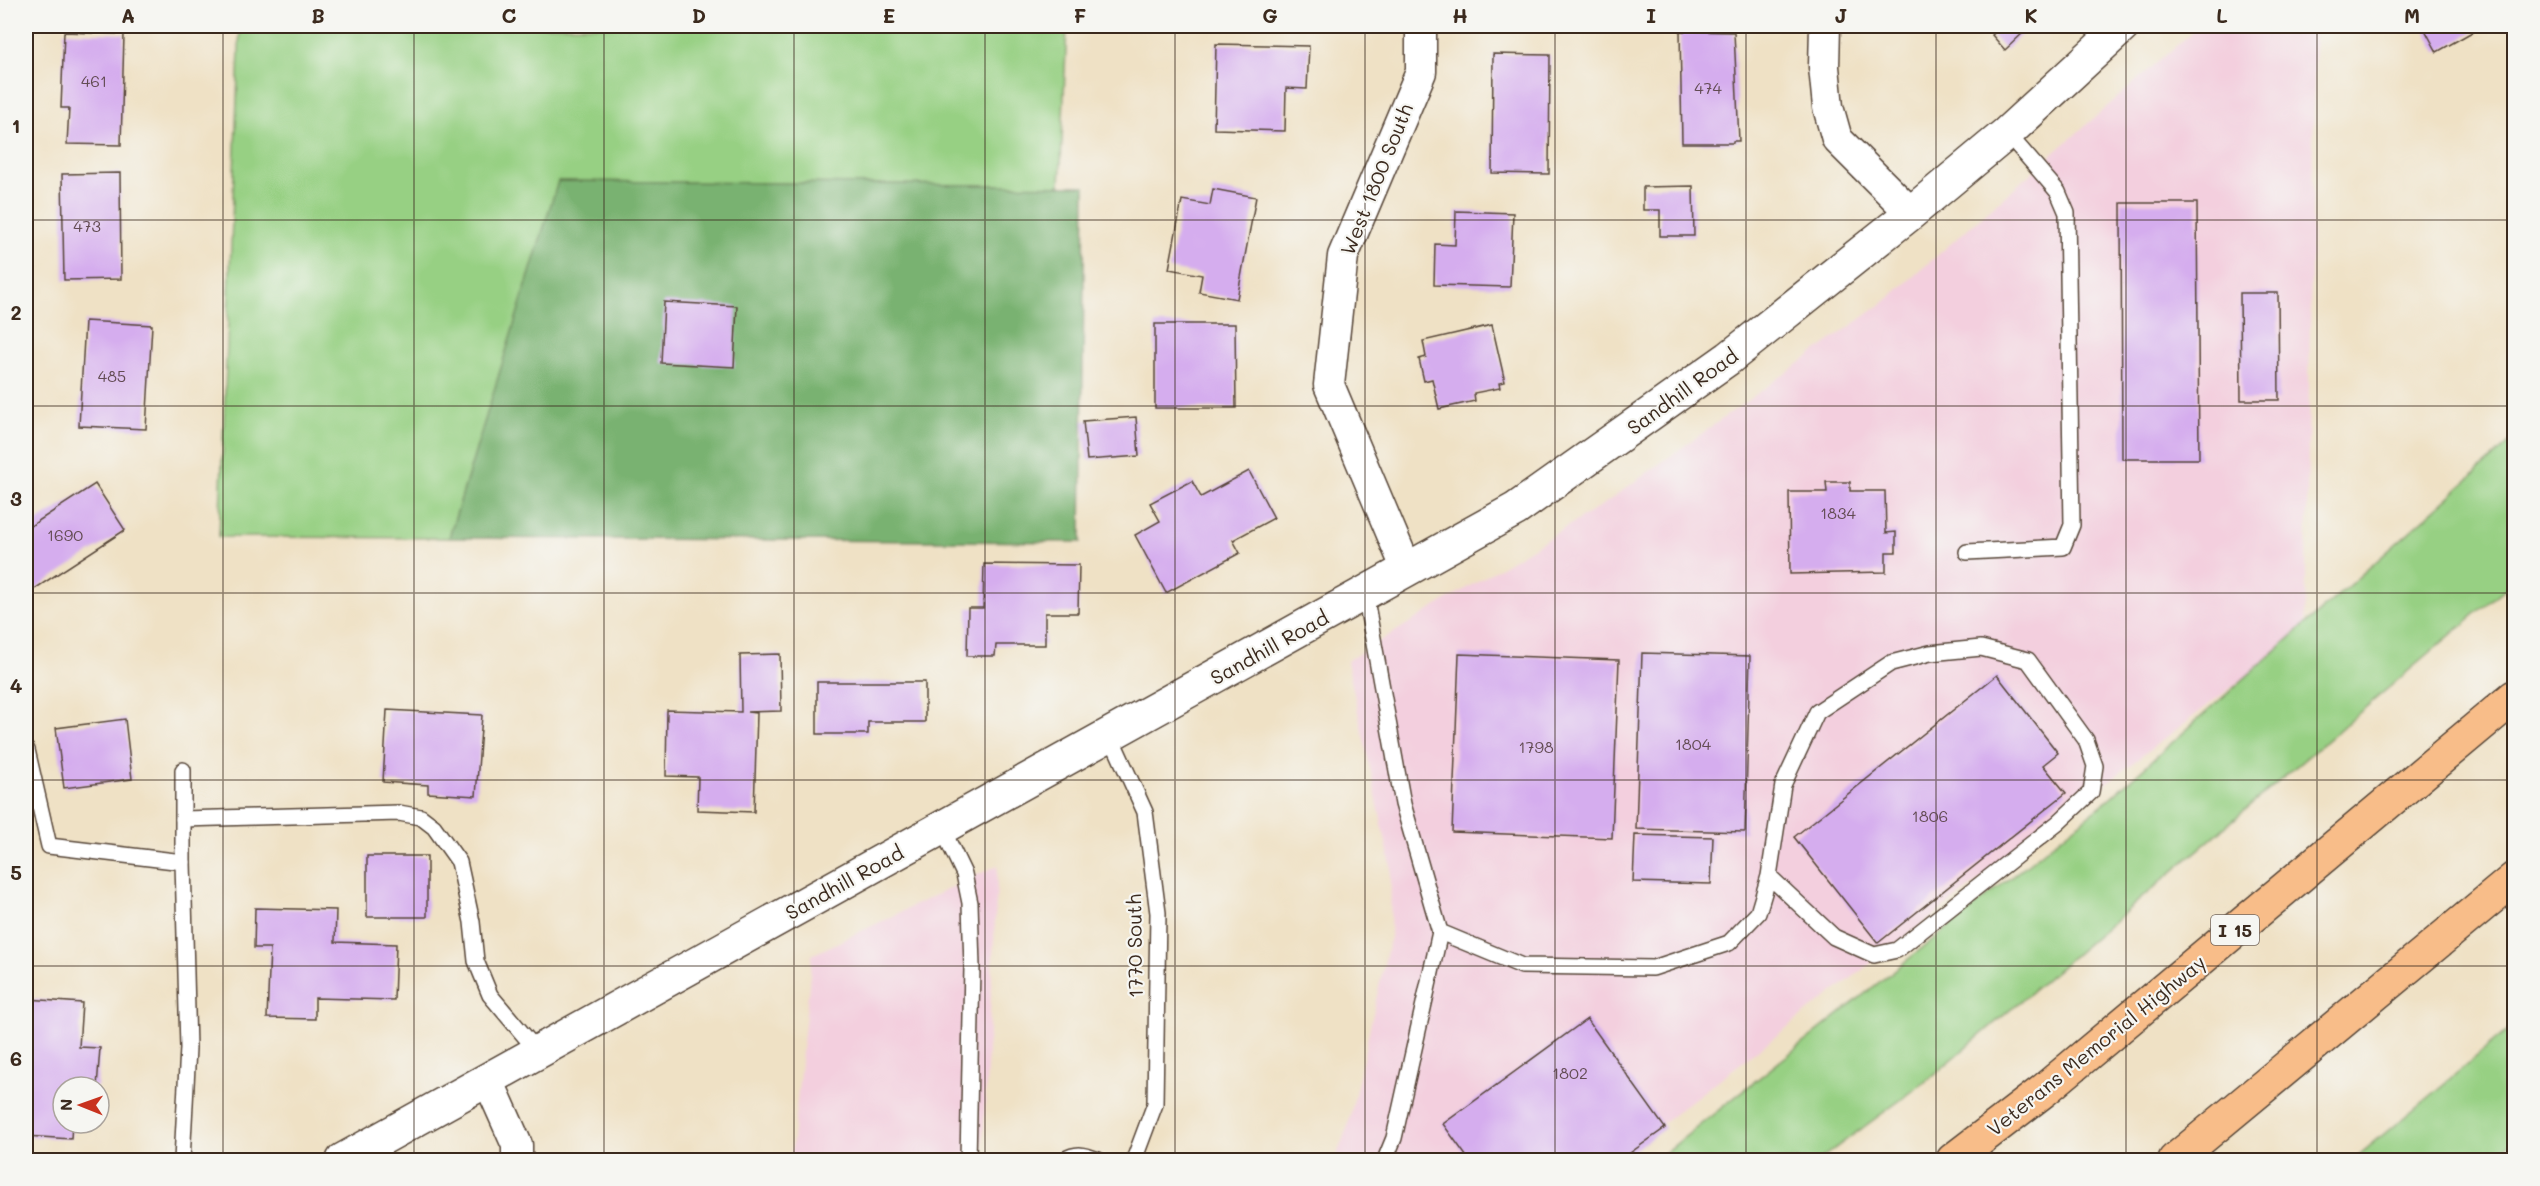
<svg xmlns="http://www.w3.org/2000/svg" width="2540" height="1186" font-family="Mali,sans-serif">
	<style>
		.built { fill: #f3cfde }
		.green { fill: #97d083; stroke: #697d50; stroke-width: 1.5 }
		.forest { fill: #79b271; stroke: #5a6e48; stroke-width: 1.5 }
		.building { fill: #d5adee }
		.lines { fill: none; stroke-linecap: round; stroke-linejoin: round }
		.service-casing { stroke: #564537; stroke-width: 18 }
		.minor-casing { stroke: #564537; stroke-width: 33 }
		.tertiary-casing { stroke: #564537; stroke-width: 36 }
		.motorway-casing { stroke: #564537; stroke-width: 36 }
		.service { stroke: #fff; stroke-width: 15 }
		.minor { stroke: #fff; stroke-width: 30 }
		.tertiary { stroke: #fff; stroke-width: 33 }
		.motorway { stroke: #f8bd89; stroke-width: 33 }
		.grid { fill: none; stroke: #3b2a1e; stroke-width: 1.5; stroke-opacity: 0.55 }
		.labels { text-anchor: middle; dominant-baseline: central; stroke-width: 4.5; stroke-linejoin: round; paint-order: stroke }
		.number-label { font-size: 16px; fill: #624b52 }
		.shield { fill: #f6f6f2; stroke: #73675e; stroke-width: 1.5 }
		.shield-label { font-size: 18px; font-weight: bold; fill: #3b2a1e }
		.street-label { font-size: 20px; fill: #3b2a1e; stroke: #f6f6f2 }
		.neatline { fill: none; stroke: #3b2a1e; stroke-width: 2 }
		.grid-label { font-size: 20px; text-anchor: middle; font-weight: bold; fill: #3b2a1e }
	</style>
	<rect width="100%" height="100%" fill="#f6f6f2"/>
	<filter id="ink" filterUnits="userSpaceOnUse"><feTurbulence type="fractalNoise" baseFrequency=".0167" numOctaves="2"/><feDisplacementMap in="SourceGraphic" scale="12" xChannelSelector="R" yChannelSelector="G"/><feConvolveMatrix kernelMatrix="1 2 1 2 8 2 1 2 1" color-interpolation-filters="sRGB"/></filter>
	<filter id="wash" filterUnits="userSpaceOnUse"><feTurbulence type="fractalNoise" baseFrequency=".008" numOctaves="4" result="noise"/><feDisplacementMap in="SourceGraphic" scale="24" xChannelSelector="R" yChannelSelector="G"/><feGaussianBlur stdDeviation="1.35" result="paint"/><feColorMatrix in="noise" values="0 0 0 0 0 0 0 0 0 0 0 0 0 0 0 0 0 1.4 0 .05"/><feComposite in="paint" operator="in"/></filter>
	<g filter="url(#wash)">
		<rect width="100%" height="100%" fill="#efe1c5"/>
		<g class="built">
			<polygon points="2199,26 2315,26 2305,631 1614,1160 1335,1160 1348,1126 1390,937 1391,866 1347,661 1604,504 1883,303"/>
			<polygon points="998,865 982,1160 791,1160 812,955"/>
		</g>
		<g class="green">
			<polygon points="240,26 1067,26 1060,186 559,181 449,538 219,537"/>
			<polygon points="2514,439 2514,581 1929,1079 1819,1160 1656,1160 2103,804"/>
			<polygon points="2514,1025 2514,1140 2490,1160 2353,1160"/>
		</g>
		<polygon class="forest" points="558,181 1085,186 1081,542 449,538"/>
		<g id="blocks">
			<g class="building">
				<polygon points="1526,26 1552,26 1552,28 1526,27"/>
				<polygon points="2002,26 2021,26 2025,31 2005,50 1992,35"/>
				<polygon points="2423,26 2480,26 2481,27 2437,52"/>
				<polygon points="1680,31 1734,32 1739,141 1733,141 1733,143 1682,143"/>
				<polygon points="64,32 124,34 121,145 67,144 69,108 61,108"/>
				<polygon points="1216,44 1309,46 1307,89 1286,88 1285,131 1214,129"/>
				<polygon points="1493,54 1550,55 1549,174 1492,173"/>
				<polygon points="120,173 121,279 64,280 62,174"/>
				<polygon points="1693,186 1694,236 1660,236 1660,210 1643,210 1643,187"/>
				<polygon points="1213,189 1256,197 1237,299 1199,292 1202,275 1169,269 1182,200 1210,205"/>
				<polygon points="2121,203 2197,203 2199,459 2122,459"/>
				<polygon points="1456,211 1513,213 1510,287 1434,285 1435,244 1455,245"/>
				<polygon points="2240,293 2278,293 2279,400 2241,400"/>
				<polygon points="664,302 737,306 734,367 661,363"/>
				<polygon points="85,321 152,325 146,429 79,426"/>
				<polygon points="1155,324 1235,324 1236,408 1155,408"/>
				<polygon points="1492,325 1505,382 1499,383 1500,388 1474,393 1475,401 1439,409 1432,379 1424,381 1419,359 1426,357 1423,341"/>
				<polygon points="1136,417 1139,456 1087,460 1083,421"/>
				<polygon points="1249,471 1274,518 1233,540 1240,553 1166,593 1135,535 1160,521 1150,503 1192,481 1201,497"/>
				<polygon points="1826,482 1850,482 1850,491 1885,491 1886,533 1896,532 1896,552 1886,552 1886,572 1790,574 1789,492 1827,492"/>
				<polygon points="95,484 125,530 33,590 26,578 26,529"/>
				<polygon points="984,564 1079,565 1078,613 1045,613 1045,645 996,645 995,656 967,656 968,608 983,608"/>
				<polygon points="1642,653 1750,656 1745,832 1636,829"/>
				<polygon points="780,654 781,711 747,712 757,713 754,812 697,810 698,777 666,776 667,710 741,712 740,655"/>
				<polygon points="1459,654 1619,660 1612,838 1452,832"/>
				<polygon points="1997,675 2058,753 2043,765 2066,793 1878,943 1794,837"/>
				<polygon points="817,682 925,682 925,722 868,722 868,734 817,734"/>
				<polygon points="387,710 482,715 476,796 428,793 428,785 383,782"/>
				<polygon points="125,719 132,779 64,788 56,728"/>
				<polygon points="1635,835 1713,837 1711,884 1633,882"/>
				<rect x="367" y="856" width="60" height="61"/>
				<polygon points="255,908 336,910 335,942 396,944 394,1000 315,998 315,1019 267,1018 270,948 254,948"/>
				<polygon points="28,999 82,1003 79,1047 100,1048 97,1087 63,1087 63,1123 72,1123 71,1139 26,1136"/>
				<polygon points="1587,1019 1665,1128 1620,1160 1469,1160 1443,1124"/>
			</g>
		</g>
	</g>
	<g filter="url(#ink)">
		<use href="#blocks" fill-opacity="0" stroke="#564537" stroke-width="1.5"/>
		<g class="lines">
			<defs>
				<g id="service">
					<polyline points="1967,552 2063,547 2072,525 2067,213 2058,192 2007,133"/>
					<polyline points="1365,594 1403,804 1440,932 1522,966 1653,968 1729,943 1758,913 1769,876 1783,785 1817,712 1891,663 1930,653 1981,648 2028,660 2086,740 2095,766 2091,792 2058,823 1897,950 1874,955 1834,937 1769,876"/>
					<polyline points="1110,735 1145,812 1158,913 1155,1104 1134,1160"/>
					<polyline points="27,750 49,846 183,862 188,1048 182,1160"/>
					<polyline points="183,819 399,813 421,817 434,827 459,862 472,922 476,961 490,995 538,1052"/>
					<polyline points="942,828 964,874 970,903 972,967 968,1160"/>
					<polyline points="183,862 183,770"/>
					<path d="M 1064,1160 C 1077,1152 1085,1155 1098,1160"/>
					<polyline points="1385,1160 1394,1138 1440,932"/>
				</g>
				<g id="minor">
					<polyline points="1825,26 1824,67 1828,107 1837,139 1911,213"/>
					<polyline points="1407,570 1329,385 1343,256 1421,72 1421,26"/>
					<polyline points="488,1080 517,1145 517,1160"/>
				</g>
				<polyline id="tertiary" points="343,1160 1516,509 1729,358 1911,213 2007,133 2123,26"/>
				<g id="motorway">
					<polyline points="1953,1160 2043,1091 2514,697"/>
					<polyline points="2175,1160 2514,879"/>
				</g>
			</defs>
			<use href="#service" class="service-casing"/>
			<use href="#minor" class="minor-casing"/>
			<use href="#tertiary" class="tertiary-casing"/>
			<use href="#motorway" class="motorway-casing"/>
			<use href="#service" class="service"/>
			<use href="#minor" class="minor"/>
			<use href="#tertiary" class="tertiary"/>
			<use href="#motorway" class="motorway"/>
		</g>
	</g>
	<path class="grid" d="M 223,26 L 223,1160M 414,26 L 414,1160M 604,26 L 604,1160M 794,26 L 794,1160M 985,26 L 985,1160M 1175,26 L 1175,1160M 1365,26 L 1365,1160M 1555,26 L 1555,1160M 1746,26 L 1746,1160M 1936,26 L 1936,1160M 2126,26 L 2126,1160M 2317,26 L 2317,1160M 26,220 L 2514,220M 26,406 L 2514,406M 26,593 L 2514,593M 26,780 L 2514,780M 26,966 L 2514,966"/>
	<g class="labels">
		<g class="number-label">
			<text x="94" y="80">461</text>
			<text x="1708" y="87">474</text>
			<text x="87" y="225">473</text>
			<text x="112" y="375">485</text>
			<text x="1838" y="512">1834</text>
			<text x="65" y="534">1690</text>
			<text x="1693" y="743">1804</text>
			<text x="1536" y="746">1798</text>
			<text x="1930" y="815">1806</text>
			<text x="1570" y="1072">1802</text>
		</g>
		<rect class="shield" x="2211" y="915" width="48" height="30" rx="4.5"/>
		<g class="shield-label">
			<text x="2235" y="930">I 15</text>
		</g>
		<g class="street-label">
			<text transform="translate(1376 179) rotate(-68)">West 1800 South</text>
			<text transform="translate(1682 391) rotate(-36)">Sandhill Road</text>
			<text transform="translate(1269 647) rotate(-29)">Sandhill Road</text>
			<text transform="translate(844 882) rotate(-29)">Sandhill Road</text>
			<text transform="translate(1134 946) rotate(-91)">1770 South</text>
			<text transform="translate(2096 1045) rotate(-39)">Veterans Memorial Highway</text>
		</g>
	</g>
	<rect width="2540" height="1186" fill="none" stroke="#f6f6f2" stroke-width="66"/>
	<g transform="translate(81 1105) rotate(271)"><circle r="28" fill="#f6f6f2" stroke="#aba49d" stroke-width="1.5"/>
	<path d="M0-4.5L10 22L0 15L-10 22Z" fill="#c8321e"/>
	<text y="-9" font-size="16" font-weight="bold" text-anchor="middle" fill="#3b2a1e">N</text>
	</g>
	<rect x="33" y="33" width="2474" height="1120" class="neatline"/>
	<g class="grid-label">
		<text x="128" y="23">A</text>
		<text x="318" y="23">B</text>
		<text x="509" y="23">C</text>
		<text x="699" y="23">D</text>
		<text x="889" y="23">E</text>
		<text x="1080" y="23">F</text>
		<text x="1270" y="23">G</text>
		<text x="1460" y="23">H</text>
		<text x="1651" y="23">I</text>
		<text x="1841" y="23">J</text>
		<text x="2031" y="23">K</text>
		<text x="2222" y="23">L</text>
		<text x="2412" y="23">M</text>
		<text x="16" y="133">1</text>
		<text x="16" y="320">2</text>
		<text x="16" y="506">3</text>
		<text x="16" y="693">4</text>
		<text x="16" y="880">5</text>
		<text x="16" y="1066">6</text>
	</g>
</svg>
